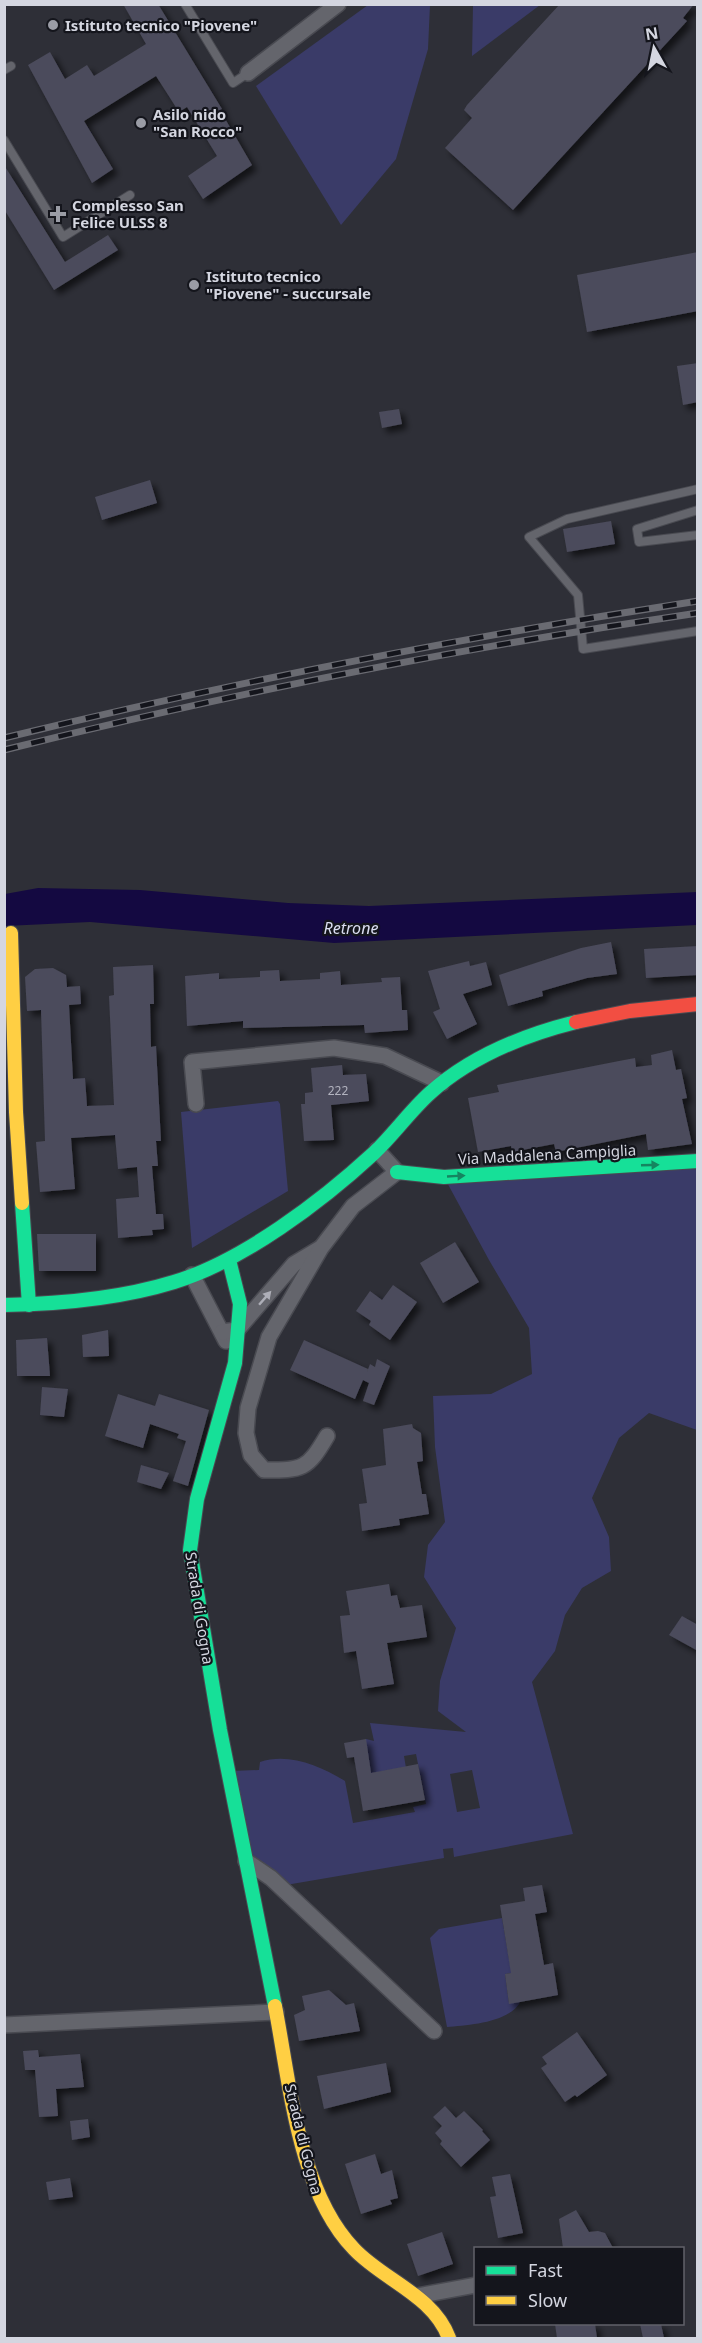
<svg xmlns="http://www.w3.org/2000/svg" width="702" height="2343" font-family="'Noto Sans',sans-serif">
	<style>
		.green { fill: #3a3b68; fill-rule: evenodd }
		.water { fill: #140941 }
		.building { fill: #4b4b5b; filter: url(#shadow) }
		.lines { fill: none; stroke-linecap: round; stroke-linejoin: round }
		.lane-casing { stroke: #494a51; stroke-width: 10 }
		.street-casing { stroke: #494a51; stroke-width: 18 }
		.fast-casing { stroke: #494a51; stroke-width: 16 }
		.slow-casing { stroke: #494a51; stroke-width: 16 }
		.jam-casing { stroke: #494a51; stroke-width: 16 }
		.lane { stroke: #64656c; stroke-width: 8 }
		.street { stroke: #64656c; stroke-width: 15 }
		.fast { stroke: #16e098; stroke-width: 14 }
		.slow { stroke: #ffcf43; stroke-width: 14 }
		.jam { stroke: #f24e42; stroke-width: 14 }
		.rail-casing { stroke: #6a6b72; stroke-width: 7 }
		.rail { stroke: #14151c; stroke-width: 4.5; stroke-dasharray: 14; stroke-linecap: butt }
		.oneway { fill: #158560 }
		.oneway2 { fill: #adaeb7 }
		.poi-dot { fill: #9a9ca5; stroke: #14151c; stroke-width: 2 }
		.labels { text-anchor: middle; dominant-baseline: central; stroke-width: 4.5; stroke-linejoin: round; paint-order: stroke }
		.number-label { font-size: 12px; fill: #b2b3bf }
		.poi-label { font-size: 15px; font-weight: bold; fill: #d4d6e0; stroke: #14151c; text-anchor: start }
		.street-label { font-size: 15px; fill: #d4d6e0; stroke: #14151c }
		.water-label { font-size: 16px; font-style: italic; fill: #daddf1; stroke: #14151c }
	</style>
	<defs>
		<filter id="shadow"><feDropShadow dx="5" dy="5" stdDeviation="3" flood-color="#0009"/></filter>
	</defs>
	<rect width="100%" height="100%" fill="#2e2f37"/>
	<g class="green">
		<polygon points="368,5 430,5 428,49 396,159 341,225 256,86"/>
		<polygon points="473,5 473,4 540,5 472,56"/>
		<polygon points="278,1101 280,1104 288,1191 192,1248 181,1112"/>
		<path d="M 697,1161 L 697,1430 L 649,1413 L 619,1438 L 592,1498 L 609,1537 L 611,1571 L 582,1588 L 565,1615 L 555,1651 L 532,1682 L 573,1834 L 454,1857 L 453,1848 L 443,1849 L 444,1858 L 280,1886 L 249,1859 L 232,1771 L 259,1770 L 260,1762 C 288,1752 321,1766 345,1781 L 353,1823 L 415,1812 L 413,1807 L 426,1804 L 416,1754 L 404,1756 L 406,1768 L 365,1774 L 366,1739 L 374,1741 L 370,1723 L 466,1732 L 438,1711 L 440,1681 L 456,1628 L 424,1577 L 428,1545 L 445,1522 L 435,1447 L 433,1396 L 491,1394 L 532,1374 L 529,1328 L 489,1260 L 444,1177 ZM 472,1770 L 480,1808 L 457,1812 L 450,1774 Z"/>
		<path d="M 502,1918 L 509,1959 L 523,1971 L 505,1974 L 509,2003 L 521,2001 C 509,2023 469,2025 447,2027 L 430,1938 L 439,1929 Z"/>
	</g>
	<polygon class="water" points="38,888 140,890 288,903 369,906 698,892 697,925 334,943 90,922 5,926 5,894"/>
	<g class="building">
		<polygon points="123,4 158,4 222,109 220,110 252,165 203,199 188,176 217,156 187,107 179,112 156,76 84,121 113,169 92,183 28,65 50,52 65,79 87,65 94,76 146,44"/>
		<polygon points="560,4 694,4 683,18 687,21 513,210 445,148 472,118 464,110 467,105"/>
		<polygon points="4,165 65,262 108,235 118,250 54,290 4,209"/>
		<polygon points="698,252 698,311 587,332 577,275"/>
		<polygon points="698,363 698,402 683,405 677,366"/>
		<polygon points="399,409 402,424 382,428 379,412"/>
		<polygon points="150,480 157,503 102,520 95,497"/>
		<polygon points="611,521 615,544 567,552 563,529"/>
		<polygon points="611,942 617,974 587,978 542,991 543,996 508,1006 499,975 581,948"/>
		<polygon points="698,946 698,975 646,978 644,949"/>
		<polygon points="469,961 470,966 486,962 492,985 463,994 477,1024 447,1039 433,1012 440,1009 428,971"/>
		<polygon points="153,965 154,1004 150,1004 151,1047 156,1046 161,1141 156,1141 158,1166 152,1166 156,1214 163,1214 164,1229 152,1230 153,1235 118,1238 116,1199 139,1197 137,1167 118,1169 115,1135 71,1138 75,1189 40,1192 36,1142 45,1141 41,1010 27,1011 25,977 35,969 53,968 66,975 67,987 80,986 81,1004 69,1005 73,1079 85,1078 87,1106 114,1105 109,996 114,995 113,967"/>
		<polygon points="279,970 280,981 320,979 320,973 340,971 341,985 382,982 381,978 400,977 402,1010 407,1010 408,1030 365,1033 364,1025 243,1028 243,1021 187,1026 185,976 219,973 219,979 260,977 260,971"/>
		<polygon points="672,1050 676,1070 681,1069 687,1098 682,1099 692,1144 648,1150 646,1134 556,1152 554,1144 512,1152 511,1146 478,1152 468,1098 499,1092 497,1085 619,1061 635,1058 636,1067 652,1065 651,1055"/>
		<polygon points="342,1065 343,1075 366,1074 369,1101 331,1105 334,1140 304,1141 301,1104 305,1104 305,1093 313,1092 311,1068"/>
		<polygon points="37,1234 96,1234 96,1271 39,1271"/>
		<polygon points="455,1242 479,1282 443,1303 420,1263"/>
		<polygon points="393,1285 417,1302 390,1340 369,1325 371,1321 356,1311 370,1291 382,1300"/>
		<polygon points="108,1330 109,1356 83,1357 82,1335"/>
		<polygon points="47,1338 50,1376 17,1376 16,1340"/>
		<polygon points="304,1340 368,1369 367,1372 370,1364 375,1367 377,1359 390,1366 374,1405 363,1401 369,1383 363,1380 355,1399 290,1370"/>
		<polygon points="42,1387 68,1389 64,1417 40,1415"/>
		<polygon points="118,1394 155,1406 159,1394 209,1410 188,1486 173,1481 186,1441 177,1438 179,1434 150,1424 143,1448 105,1436"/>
		<polygon points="412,1424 413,1428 421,1433 423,1461 417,1462 422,1494 426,1494 429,1514 399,1519 400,1525 362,1531 359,1504 367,1503 362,1469 386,1465 383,1429"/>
		<polygon points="141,1465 169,1473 161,1489 137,1482"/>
		<polygon points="389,1584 391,1596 397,1595 400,1608 422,1605 427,1637 387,1643 394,1684 362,1689 356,1651 344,1653 340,1616 350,1615 346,1591"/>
		<polygon points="682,1616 698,1625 698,1651 669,1635"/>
		<polygon points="366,1739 371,1773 418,1764 425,1800 363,1811 354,1757 347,1758 344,1743"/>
		<polygon points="542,1885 547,1912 535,1914 544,1965 553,1963 558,1995 509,2004 505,1974 511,1973 500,1905 525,1901 523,1888"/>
		<polygon points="329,1990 346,2005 354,2003 360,2031 299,2041 294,2015 305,2010 302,1996"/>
		<polygon points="577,2032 607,2075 577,2097 575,2095 565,2102 541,2068 547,2064 542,2057"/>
		<polygon points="38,2050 39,2057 80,2054 84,2087 56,2089 58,2116 39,2117 35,2070 25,2070 23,2051"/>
		<polygon points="386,2063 391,2092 324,2109 317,2076"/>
		<polygon points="445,2106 456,2118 464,2111 483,2130 482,2131 490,2140 461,2167 440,2144 442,2141 435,2133 442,2126 433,2117"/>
		<polygon points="88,2119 90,2137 72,2140 70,2121"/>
		<polygon points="375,2154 381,2174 392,2170 398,2198 390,2200 392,2204 361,2214 345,2164"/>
		<polygon points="510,2174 523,2233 498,2238 490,2197 496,2196 492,2177"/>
		<polygon points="70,2178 73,2197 49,2200 46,2182"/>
		<polygon points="576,2210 589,2232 598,2231 605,2233 613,2248 563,2248 559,2219"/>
		<polygon points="442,2232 453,2264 418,2276 407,2244"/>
		<polygon points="555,2324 595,2324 597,2338 557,2338"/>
		<polygon points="640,2324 661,2324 664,2338 643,2338"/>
	</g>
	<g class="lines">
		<defs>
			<g id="lane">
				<polyline points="185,4 233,83 248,73"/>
				<polyline points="4,70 11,66"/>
				<polyline points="4,140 63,237 130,195"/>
				<polyline points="698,489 567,519 529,537 578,595 583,649 698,631"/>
				<polyline points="698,510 637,529 639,542 698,535"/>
			</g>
			<g id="street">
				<polyline points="248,73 338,4"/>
				<polyline points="196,1104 192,1062 334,1048 385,1056 442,1083"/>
				<polyline points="192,1275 226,1341"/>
				<polyline points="222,1332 237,1330 294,1264 319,1249"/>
				<path d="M 327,1436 C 307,1470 303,1470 264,1470 L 251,1455 L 246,1433 L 248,1408 L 269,1337 L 321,1248 L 353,1206 L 397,1172 L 377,1150"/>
				<polyline points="246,1861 271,1878 434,2031"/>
				<polyline points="4,2025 276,2012"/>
				<polyline points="417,2296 476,2285"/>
			</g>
			<g id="fast">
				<polyline points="397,1172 444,1177 698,1161"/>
				<polyline points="22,1203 29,1305"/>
				<polyline points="229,1260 240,1304 235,1363 197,1499 190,1550 220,1730 275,2006"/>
				<path d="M 4,1305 C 62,1304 119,1299 174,1282 C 243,1261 322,1201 374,1153 C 394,1134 410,1111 430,1093 C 470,1057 524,1035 576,1022"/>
			</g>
			<g id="slow">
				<polyline points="11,933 16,1112 22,1203"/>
				<path d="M 275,2006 C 290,2083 298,2191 354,2249 C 383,2280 433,2295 449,2338"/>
			</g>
			<polyline id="jam" points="576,1022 630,1011 698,1004"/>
		</defs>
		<use href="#lane" class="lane-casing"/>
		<use href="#street" class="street-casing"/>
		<use href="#fast" class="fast-casing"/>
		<use href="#slow" class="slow-casing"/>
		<use href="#jam" class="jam-casing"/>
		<use href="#lane" class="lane"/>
		<use href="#street" class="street"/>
		<use href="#fast" class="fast"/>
		<use href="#slow" class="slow"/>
		<use href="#jam" class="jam"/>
		<defs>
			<g id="rail">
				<path d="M 4,738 C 234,682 464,637 698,601"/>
				<path d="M 4,750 C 233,693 464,647 698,613"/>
			</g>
		</defs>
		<use href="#rail" class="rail-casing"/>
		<use href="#rail" class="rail"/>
	</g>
	<defs><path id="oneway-solid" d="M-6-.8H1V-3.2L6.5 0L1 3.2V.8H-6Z" transform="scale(1.5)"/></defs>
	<g class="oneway">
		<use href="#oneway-solid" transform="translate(650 1165) rotate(-2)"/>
		<use href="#oneway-solid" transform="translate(456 1176) rotate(-3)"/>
	</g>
	<use class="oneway2" href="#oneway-solid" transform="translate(265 1298) rotate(-49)"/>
	<g class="poi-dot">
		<circle cx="53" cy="25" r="6"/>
		<circle cx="141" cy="123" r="6"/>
		<path d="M55 205h6v6h6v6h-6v6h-6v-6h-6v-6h6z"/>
		<circle cx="194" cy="285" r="6"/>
	</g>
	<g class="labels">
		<g class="number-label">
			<text x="338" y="1090">222</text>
		</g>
		<g class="poi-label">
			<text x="65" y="25">Istituto tecnico "Piovene"</text>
			<text x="153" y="114">Asilo nido<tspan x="153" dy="17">"San Rocco"</tspan></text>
			<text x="72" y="205">Complesso San<tspan x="72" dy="17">Felice ULSS 8</tspan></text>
			<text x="206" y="276">Istituto tecnico<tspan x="206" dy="17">"Piovene" - succursale</tspan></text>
		</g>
		<g class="street-label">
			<text transform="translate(547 1154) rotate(-3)">Via Maddalena Campiglia</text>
			<text transform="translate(200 1608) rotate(81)">Strada di Gogna</text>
			<text transform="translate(304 2139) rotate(76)">Strada di Gogna</text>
		</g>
		<g class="water-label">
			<text x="351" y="928">Retrone</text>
		</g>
	</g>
	<rect width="702" height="2343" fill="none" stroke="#d4d6e0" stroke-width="12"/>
	<rect x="474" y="2247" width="210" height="78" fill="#14151c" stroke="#61626a" stroke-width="1.5"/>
	<rect x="486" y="2266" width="30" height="9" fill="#16e098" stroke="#61626a" stroke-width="1.5"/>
	<text x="528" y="2277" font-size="18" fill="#d4d6e0">Fast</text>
	<rect x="486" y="2296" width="30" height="9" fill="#ffcf43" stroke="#61626a" stroke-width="1.5"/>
	<text x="528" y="2307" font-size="18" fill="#d4d6e0">Slow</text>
	<g transform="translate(654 48) rotate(351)" stroke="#14151c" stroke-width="4.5" paint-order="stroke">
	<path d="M0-4.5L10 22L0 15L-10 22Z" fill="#d4d6e0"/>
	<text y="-9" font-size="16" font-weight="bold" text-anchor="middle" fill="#d4d6e0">N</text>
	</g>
</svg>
